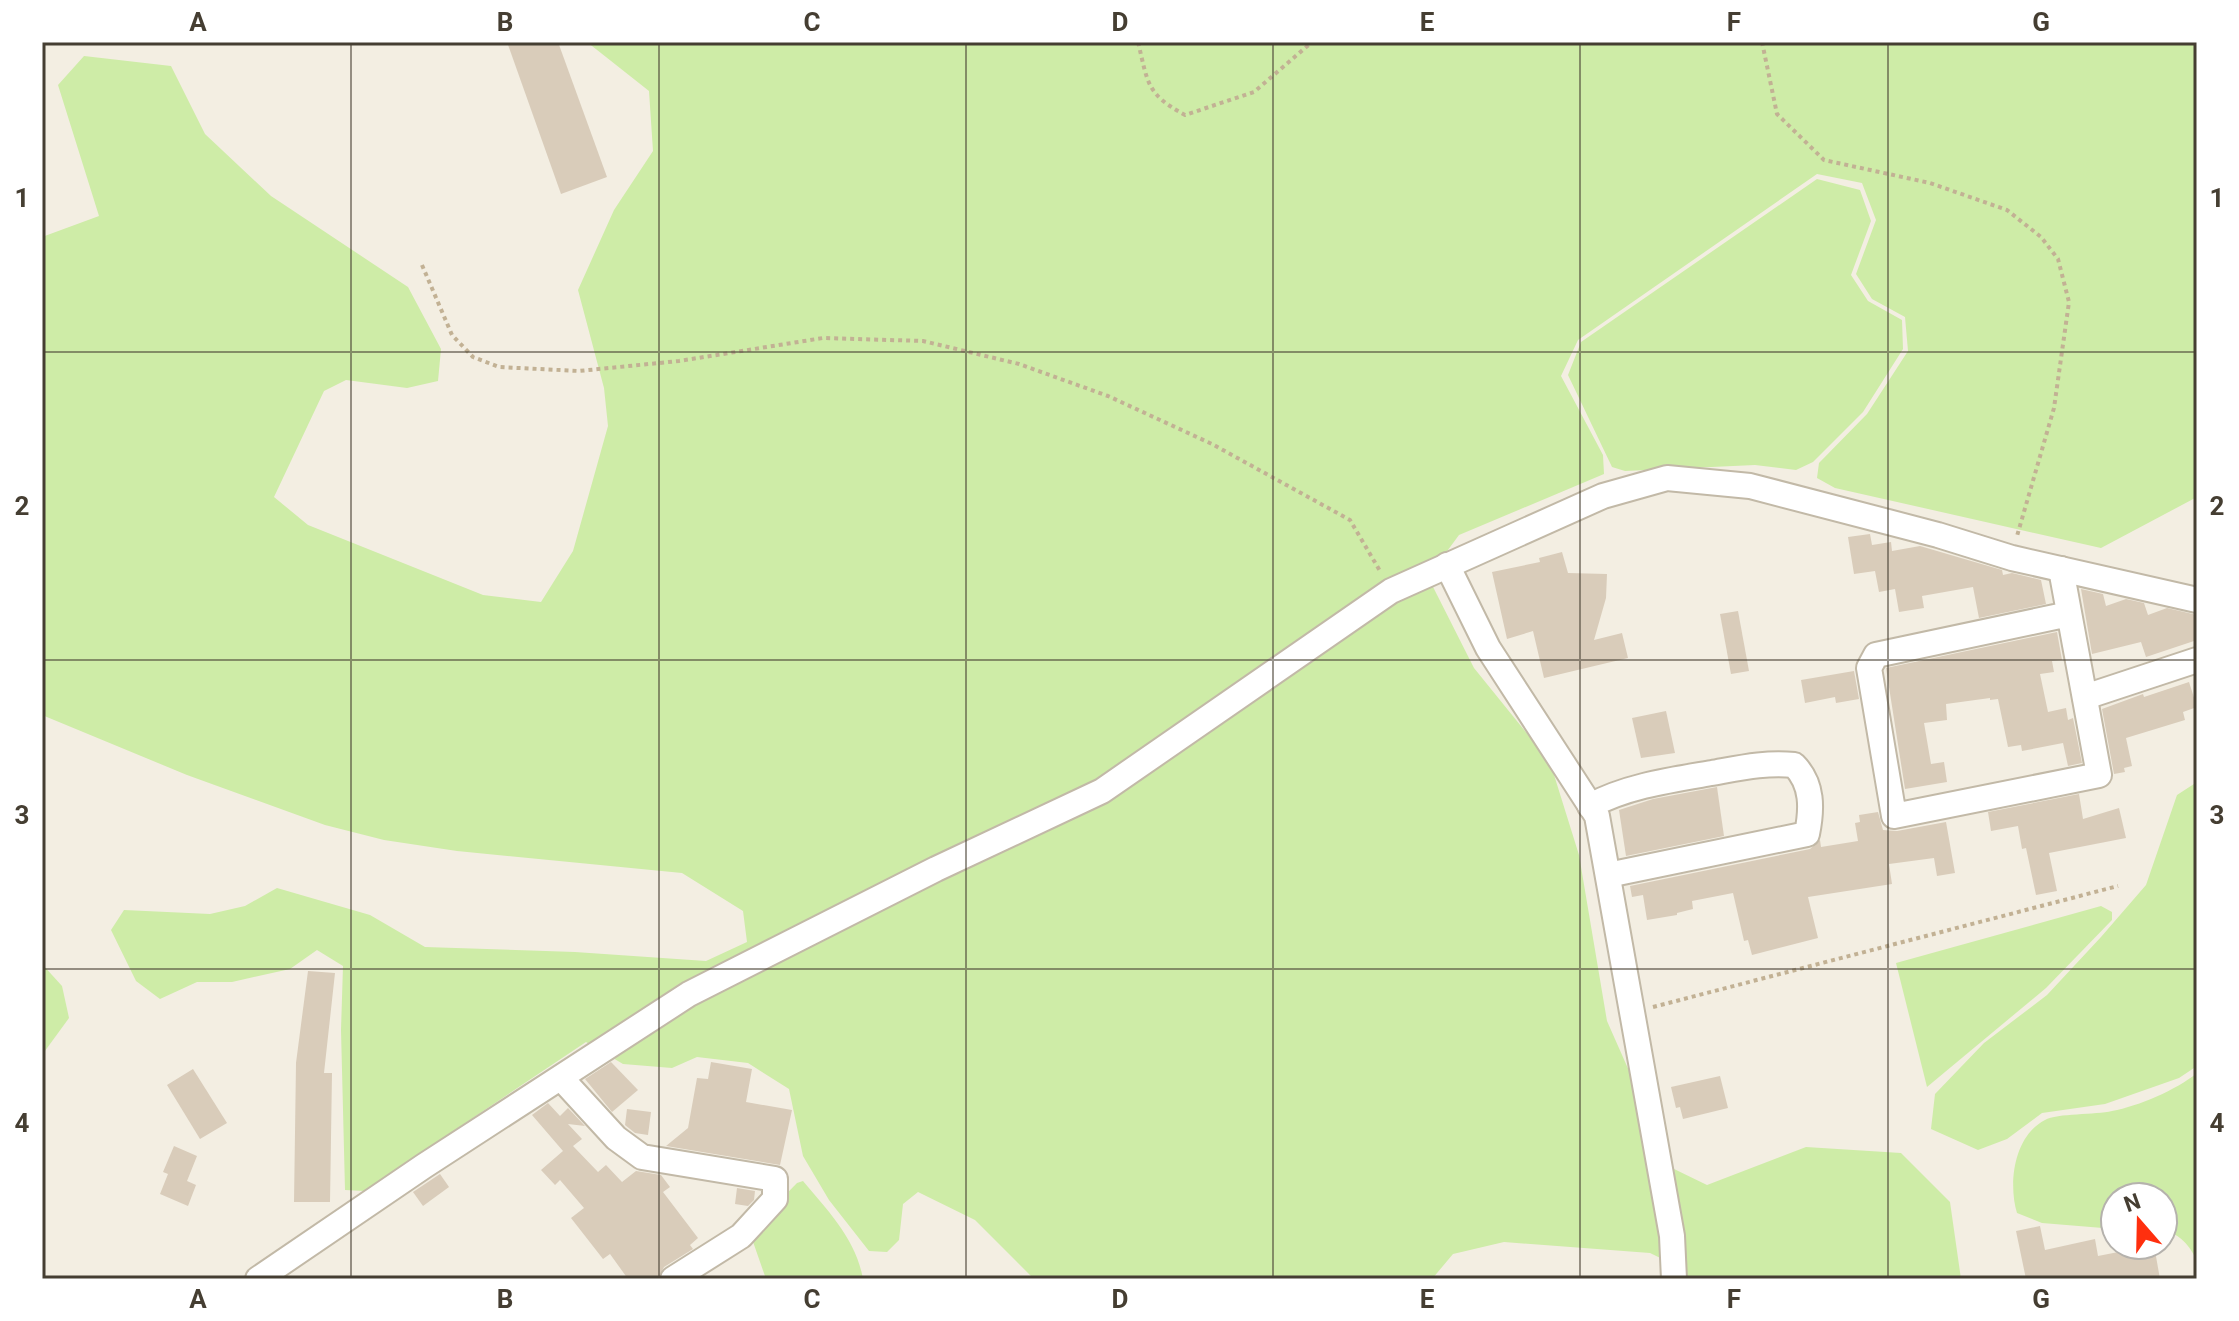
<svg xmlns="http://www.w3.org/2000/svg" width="2239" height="1321" font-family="Roboto,sans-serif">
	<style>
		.green { fill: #ceeca7 }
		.building { fill: #d9ccba }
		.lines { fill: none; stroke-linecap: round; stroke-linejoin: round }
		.minor-casing { stroke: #c2b9a7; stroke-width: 28 }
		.path { stroke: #c2b194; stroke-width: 4; stroke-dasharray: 4 4; stroke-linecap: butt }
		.minor { stroke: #fff; stroke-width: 24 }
		.grid { fill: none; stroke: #453e32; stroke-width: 2; stroke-opacity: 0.55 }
		.neatline { fill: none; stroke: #453e32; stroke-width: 3 }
		.grid-label { font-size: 26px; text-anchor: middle; font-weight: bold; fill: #453e32 }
	</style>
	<rect width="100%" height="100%" fill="#f3eee2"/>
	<g class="green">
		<polygon points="587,42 2197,42 2197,497 2101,548 1835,488 1817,478 1819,463 1867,414 1908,351 1905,317 1872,299 1856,274 1876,220 1862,183 1817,174 1578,340 1561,376 1603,455 1604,474 1459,535 1428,577 1474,668 1550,762 1579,855 1607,1021 1672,1168 1707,1185 1806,1147 1901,1153 1950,1202 1961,1279 1684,1279 1683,1269 1650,1253 1504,1242 1453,1254 1432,1279 1034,1279 975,1220 918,1192 903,1204 899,1240 887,1252 869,1251 829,1200 803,1156 789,1089 748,1063 697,1057 672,1068 623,1064 586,1042 364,1191 345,1190 341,1030 343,966 317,950 290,969 232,982 197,982 160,999 136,981 111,930 124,910 210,914 245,906 277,888 370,915 425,947 575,952 706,961 747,942 743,911 682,873 457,851 384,840 325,825 187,775 42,715 42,237 99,216 58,85 84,56 171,66 205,134 271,196 408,287 441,349 438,381 407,388 346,380 324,391 274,497 308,525 483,595 541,602 573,551 608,426 604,388 578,290 614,210 653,151 649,91"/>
		<polygon points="1817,179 1860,190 1871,221 1851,275 1868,301 1902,320 1903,349 1863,412 1813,462 1796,470 1755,465 1625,471 1612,467 1568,375 1581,342"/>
		<polygon points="2197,782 2197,1066 2179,1078 2105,1104 2042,1113 2007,1139 1978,1150 1931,1129 1935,1094 1984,1043 2047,995 2101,937 2146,885 2177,795"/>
		<polygon points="2101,906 2112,912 2112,920 2046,988 1927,1087 1896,963"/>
		<polygon points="42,964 62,986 69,1018 42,1055"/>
		<path d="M 2197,1073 L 2197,1261 C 2190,1246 2180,1233 2163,1231 L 2163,1197 L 2115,1197 L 2115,1229 L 2042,1223 L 2017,1213 C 2008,1183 2014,1136 2045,1120 C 2057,1113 2096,1115 2112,1111 C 2139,1106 2176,1090 2197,1073 Z"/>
		<path d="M 803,1181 C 828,1211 856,1239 863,1279 L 766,1279 L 751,1236 L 753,1228 L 797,1183 Z"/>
	</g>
	<g class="building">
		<polygon points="507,42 558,42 607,177 561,194"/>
		<polygon points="1870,534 1872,545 1891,542 1892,551 1920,546 2002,570 2003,575 2012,573 2041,580 2046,604 1979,618 1973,587 1922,596 1924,608 1899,612 1895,589 1879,592 1875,571 1854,574 1848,537"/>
		<polygon points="1562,552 1568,573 1607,574 1606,598 1594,640 1622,633 1628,658 1544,678 1533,631 1507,639 1492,572 1540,562 1539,558"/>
		<polygon points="2081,589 2103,594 2106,606 2126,599 2144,603 2148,615 2167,608 2197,615 2197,640 2146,657 2141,642 2092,654"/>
		<polygon points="1738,611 1749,671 1731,674 1720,614"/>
		<polygon points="2057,632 2062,660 2052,661 2054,672 2040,674 2048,712 2066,708 2068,720 2073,718 2082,763 2068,766 2063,743 2022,751 2021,745 2008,747 1998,699 1990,700 1990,698 1946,704 1947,720 1924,723 1931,764 1944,762 1947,782 1905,789 1886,668"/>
		<polygon points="1854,671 1859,699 1836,703 1835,697 1805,703 1801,680"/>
		<polygon points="2189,682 2197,707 2183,712 2185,720 2126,738 2132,766 2124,768 2125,772 2114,774 2102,709 2143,694 2144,697"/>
		<polygon points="1666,711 1675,753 1641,758 1632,718"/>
		<polygon points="1717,787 1724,836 1626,856 1619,810 1653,799"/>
		<polygon points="2079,794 2083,819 2119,808 2126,838 2049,853 2057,891 2036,895 2026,848 2022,849 2018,826 1991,831 1988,812"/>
		<polygon points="1878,812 1883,830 1897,831 1946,822 1955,873 1937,876 1934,858 1889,864 1892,884 1808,897 1818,938 1752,955 1748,940 1744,941 1733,893 1692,901 1693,909 1677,913 1677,915 1647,920 1643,895 1632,897 1630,886 1810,849 1820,840 1821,847 1858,841 1855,823 1860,822 1859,815"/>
		<polygon points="308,971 335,973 324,1073 332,1073 330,1202 294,1202 296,1063"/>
		<polygon points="611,1062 638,1090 612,1112 585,1079"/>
		<polygon points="711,1062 752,1069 746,1102 792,1110 780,1165 666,1146 688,1128 697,1078 708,1079"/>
		<polygon points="193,1069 227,1123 200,1139 167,1085"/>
		<polygon points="1720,1076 1728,1108 1683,1119 1680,1107 1676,1108 1671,1087"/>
		<polygon points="548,1103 560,1116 568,1108 585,1126 568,1124 582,1139 573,1146 598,1172 606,1165 622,1182 636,1171 661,1175 670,1187 663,1192 698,1238 690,1245 693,1249 664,1267 658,1279 628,1279 610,1254 603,1259 571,1218 584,1208 560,1180 555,1185 541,1170 563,1151 532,1115"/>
		<polygon points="627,1109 651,1112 648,1135 635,1133 625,1125"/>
		<polygon points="174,1146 197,1156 187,1181 196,1185 188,1206 160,1194 168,1174 163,1172"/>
		<polygon points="440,1174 449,1187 423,1206 413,1192"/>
		<polygon points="737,1188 755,1191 754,1200 748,1206 735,1204"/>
		<polygon points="2040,1226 2045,1250 2095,1239 2098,1256 2154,1245 2160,1279 2026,1279 2016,1231"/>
	</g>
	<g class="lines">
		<defs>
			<g id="minor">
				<polyline points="1447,565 1488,648 1597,816 1672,1236 1674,1279"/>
				<polyline points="2061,569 2099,775 1894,816 1869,668 1876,655 2069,614"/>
				<polyline points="2085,697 2197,660"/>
				<path d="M 1590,806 C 1627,786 1671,780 1712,773 C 1740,768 1766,762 1794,765 C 1813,784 1812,809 1807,834 L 1608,875"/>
				<polyline points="561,1078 616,1138 642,1157 775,1179 775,1199 741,1236 673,1279"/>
				<polyline points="258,1279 424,1166 689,994 936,869 1102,791 1391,591 1603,496 1667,478 1750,486 1938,535 2012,558 2197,600"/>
			</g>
		</defs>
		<use href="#minor" class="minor-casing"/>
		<g class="path">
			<path d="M 1138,42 C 1148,83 1146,94 1185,115 L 1254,92 L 1312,42"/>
			<polyline points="1762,42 1777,114 1824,160 1930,183 2007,210 2041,237 2058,259 2069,302 2054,408 2017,536"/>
			<polyline points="422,265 452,335 473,357 499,367 579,371 679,361 823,338 923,341 1019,364 1108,396 1212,444 1350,520 1380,571"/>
			<polyline points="1653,1007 2118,886"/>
		</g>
		<use href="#minor" class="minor"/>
	</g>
	<path class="grid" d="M 351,42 L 351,1279M 659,42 L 659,1279M 966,42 L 966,1279M 1273,42 L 1273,1279M 1580,42 L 1580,1279M 1888,42 L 1888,1279M 42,352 L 2197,352M 42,660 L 2197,660M 42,969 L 2197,969"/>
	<rect width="2239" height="1321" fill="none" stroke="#ffffff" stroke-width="88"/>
	<g transform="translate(2139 1221) rotate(340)"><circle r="38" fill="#ffffff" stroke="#b5b2ad" stroke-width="2"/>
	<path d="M0-6L14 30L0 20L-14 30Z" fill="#ff2f0e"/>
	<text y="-12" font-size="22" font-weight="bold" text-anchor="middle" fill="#453e32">N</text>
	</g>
	<rect x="44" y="44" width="2151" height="1233" class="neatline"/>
	<g class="grid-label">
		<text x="198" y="31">A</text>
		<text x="505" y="31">B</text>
		<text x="812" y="31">C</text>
		<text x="1120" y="31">D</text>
		<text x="1427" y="31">E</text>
		<text x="1734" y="31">F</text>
		<text x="2041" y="31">G</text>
		<text x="22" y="207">1</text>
		<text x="2217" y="207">1</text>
		<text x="22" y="515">2</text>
		<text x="2217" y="515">2</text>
		<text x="22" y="824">3</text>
		<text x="2217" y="824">3</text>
		<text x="22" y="1132">4</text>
		<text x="2217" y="1132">4</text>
		<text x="198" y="1308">A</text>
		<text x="505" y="1308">B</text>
		<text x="812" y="1308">C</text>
		<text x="1120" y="1308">D</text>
		<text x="1427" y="1308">E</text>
		<text x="1734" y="1308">F</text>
		<text x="2041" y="1308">G</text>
	</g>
</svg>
